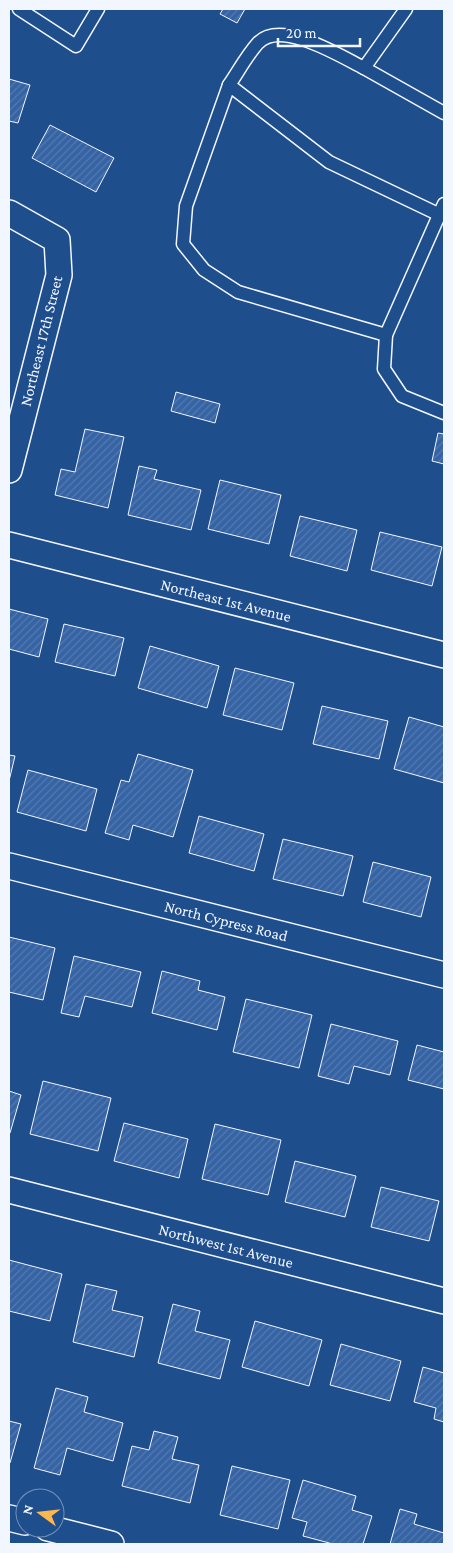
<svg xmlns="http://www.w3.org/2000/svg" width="453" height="1553" font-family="'Crimson Pro',serif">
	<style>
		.building { fill: url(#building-hatch); stroke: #f2f6ff }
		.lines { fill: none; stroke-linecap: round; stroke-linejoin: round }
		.lane-casing { stroke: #f2f6ff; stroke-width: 15 }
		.street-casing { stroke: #f2f6ff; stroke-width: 28 }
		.lane { stroke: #1f4e8c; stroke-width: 12 }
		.street { stroke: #1f4e8c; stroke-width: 25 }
		.labels { text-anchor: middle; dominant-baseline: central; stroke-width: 4; stroke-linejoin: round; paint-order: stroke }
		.street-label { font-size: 16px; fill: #f2f6ff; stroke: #1f4e8c }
	</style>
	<defs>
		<pattern id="building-hatch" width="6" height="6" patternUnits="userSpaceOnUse" patternTransform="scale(1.25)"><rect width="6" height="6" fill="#3563a3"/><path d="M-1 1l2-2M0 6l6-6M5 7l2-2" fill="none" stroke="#537ab1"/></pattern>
	</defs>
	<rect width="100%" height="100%" fill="#1f4e8c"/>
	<g class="building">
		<polygon points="223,9 245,9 237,23 220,14"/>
		<polygon points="9,79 30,85 18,123 9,121"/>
		<polygon points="50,125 114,158 96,192 32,158"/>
		<polygon points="176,392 220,404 215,423 171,411"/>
		<polygon points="85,429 124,437 108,508 55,495 61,469 75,472"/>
		<polygon points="438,433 444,434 444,464 432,461"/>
		<polygon points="139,466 157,470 154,479 201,490 191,530 128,515"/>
		<polygon points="220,480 281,495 269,544 208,529"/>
		<polygon points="300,516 357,530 347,571 290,556"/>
		<polygon points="380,532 442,547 432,586 371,570"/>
		<polygon points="9,609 48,619 39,657 9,649"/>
		<polygon points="64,624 124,638 115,676 55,662"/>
		<polygon points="150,646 219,666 207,708 138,688"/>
		<polygon points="235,668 294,683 282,730 223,715"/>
		<polygon points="322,706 388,721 379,759 313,744"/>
		<polygon points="409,717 444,727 444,783 394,769"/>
		<polygon points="138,754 193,770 173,837 133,825 129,840 105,833 121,780 129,782"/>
		<polygon points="9,755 15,756 9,781"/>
		<polygon points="28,770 97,789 86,831 17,812"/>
		<polygon points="199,816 264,834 254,871 189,853"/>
		<polygon points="283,839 353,856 343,896 273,879"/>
		<polygon points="373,862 431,877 421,917 363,902"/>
		<polygon points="9,937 55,948 43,1000 9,992"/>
		<polygon points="74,956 141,972 132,1007 85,996 79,1017 61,1013"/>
		<polygon points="162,971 200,981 198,990 225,997 217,1030 152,1013"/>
		<polygon points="246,999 312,1015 299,1068 233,1052"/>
		<polygon points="331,1024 398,1041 390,1075 354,1066 349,1084 318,1076"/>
		<polygon points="417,1045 444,1052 444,1089 408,1080"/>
		<polygon points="43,1081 111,1098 98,1151 30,1134"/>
		<polygon points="9,1091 21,1095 10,1133 9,1132"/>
		<polygon points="124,1123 188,1139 179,1178 114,1161"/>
		<polygon points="215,1124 281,1140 268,1195 202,1179"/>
		<polygon points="295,1161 356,1176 345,1217 285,1202"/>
		<polygon points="381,1187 439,1201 429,1241 371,1227"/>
		<polygon points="9,1260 62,1274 50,1321 9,1311"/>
		<polygon points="86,1284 117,1291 112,1310 143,1317 134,1357 73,1342"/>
		<polygon points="173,1304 200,1311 195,1331 230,1340 220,1379 158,1363"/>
		<polygon points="255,1321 322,1340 309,1386 242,1367"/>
		<polygon points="341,1344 401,1361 390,1401 330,1385"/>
		<polygon points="423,1367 444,1373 444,1422 434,1419 436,1408 414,1402"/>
		<polygon points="56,1388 88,1397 84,1412 123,1423 113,1461 67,1448 60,1475 34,1468"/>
		<polygon points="9,1421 21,1424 10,1463 9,1463"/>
		<polygon points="154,1431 178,1437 172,1459 199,1465 190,1503 122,1486 132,1446 149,1450"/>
		<polygon points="232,1466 290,1480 278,1529 220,1515"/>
		<polygon points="303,1480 356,1496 352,1510 372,1516 363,1544 333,1544 303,1536 307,1522 292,1518"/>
		<polygon points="400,1509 417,1514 414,1524 444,1533 444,1544 390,1544"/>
	</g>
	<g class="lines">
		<defs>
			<g id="lane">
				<polyline points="19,9 76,46 98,9"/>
				<polyline points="406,9 364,68 444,113"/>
				<path d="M 229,85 C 238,72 247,55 258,43 C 281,19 340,56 364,68"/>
				<polyline points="444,204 386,335 384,369 402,396 444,413"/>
				<polyline points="386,335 238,292 204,270 183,244 186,206 229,85 329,162 440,215"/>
			</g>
			<g id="street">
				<polyline points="9,213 57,240 59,275 9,470"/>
				<path id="s1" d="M 9,545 L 444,655"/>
				<path id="s2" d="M 9,866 L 444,975"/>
				<path id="s3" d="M 9,1190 L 444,1301"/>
				<polyline points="9,1518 25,1522"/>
				<polyline points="48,1528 111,1544"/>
			</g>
		</defs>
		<use href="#lane" class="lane-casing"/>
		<use href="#street" class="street-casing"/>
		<use href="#lane" class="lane"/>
		<use href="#street" class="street"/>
	</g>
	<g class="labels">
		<g class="street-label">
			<text transform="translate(41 341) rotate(-76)">Northeast 17th Street</text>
			<text stroke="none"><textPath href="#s1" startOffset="224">Northeast 1st Avenue</textPath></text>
			<text stroke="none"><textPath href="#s2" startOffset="224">North Cypress Road</textPath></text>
			<text stroke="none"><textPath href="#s3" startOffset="224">Northwest 1st Avenue</textPath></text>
		</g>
	</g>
	<rect width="453" height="1553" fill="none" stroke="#f2f6ff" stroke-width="20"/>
	<g transform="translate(40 1513) rotate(285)"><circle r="24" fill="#1f4e8c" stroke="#7391ba"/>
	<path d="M0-4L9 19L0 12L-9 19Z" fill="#ffb74d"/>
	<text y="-8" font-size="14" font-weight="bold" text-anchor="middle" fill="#f2f6ff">N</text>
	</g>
	<path d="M278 38v8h82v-8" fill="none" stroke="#f2f6ff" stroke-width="2.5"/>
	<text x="286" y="38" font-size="15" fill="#f2f6ff" stroke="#1f4e8c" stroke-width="4" paint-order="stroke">20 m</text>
</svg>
